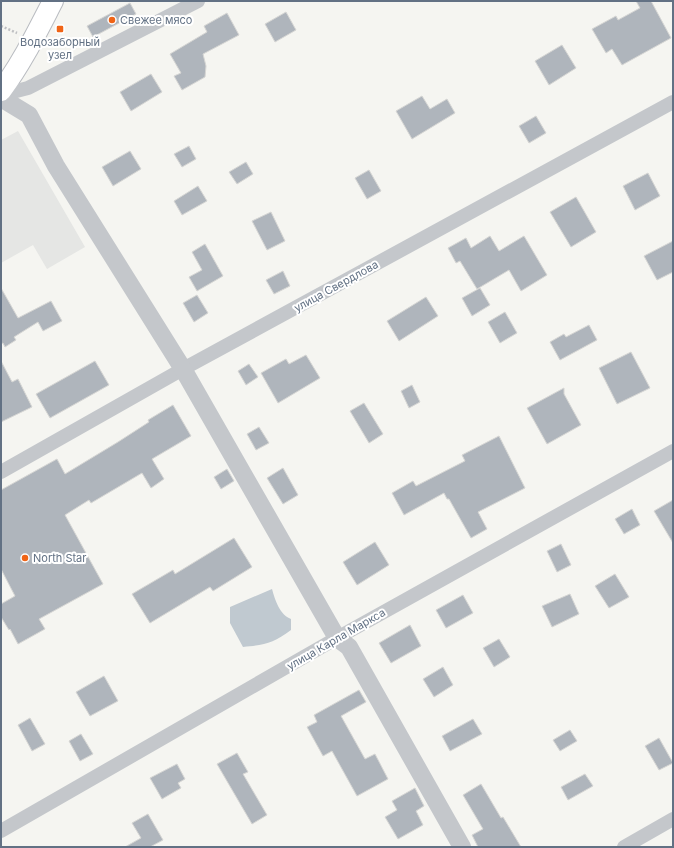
<svg xmlns="http://www.w3.org/2000/svg" width="674" height="848" font-family="Inter,sans-serif">
	<style>
		.built { fill: #e5e6e4 }
		.water { fill: #c0c9d0 }
		.building { fill: #afb5bc; stroke: #d6d6d4 }
		.lines { fill: none; stroke-linecap: round; stroke-linejoin: round }
		.secondary-casing { stroke: #b9bcc1; stroke-width: 22 }
		.path { stroke: #bebfc2; stroke-width: 2.5; stroke-dasharray: 2 2; stroke-linecap: butt }
		.minor { stroke: #c4c7cb; stroke-width: 14 }
		.tertiary { stroke: #c4c7cb; stroke-width: 18 }
		.secondary { stroke: #fff; stroke-width: 20 }
		.poi-dot { fill: #f06416; stroke: #fff; stroke-width: 1.5 }
		.labels { text-anchor: middle; dominant-baseline: central; stroke-width: 4; stroke-linejoin: round; paint-order: stroke }
		.poi-label { font-size: 11px; fill: #627184; stroke: #fff; text-anchor: start }
		.street-label { font-size: 11px; fill: #627184; stroke: #fff }
	</style>
	<rect width="100%" height="100%" fill="#f5f5f1"/>
	<polygon class="built" points="18,131 85,247 47,269 33,245 1,263 1,140"/>
	<path class="water" d="M 272,589 C 275,600 280,615 291,619 L 291,630 C 273,643 266,645 243,647 L 230,623 L 230,607 Z"/>
	<g class="building">
		<polygon points="636,1 651,1 671,38 622,65 612,49 606,53 592,29 616,16 618,20 640,8"/>
		<polygon points="130,3 136,14 93,37 87,26"/>
		<polygon points="286,12 296,30 275,42 265,24"/>
		<polygon points="227,13 239,35 203,54 206,66 205,77 182,90 174,76 181,73 170,54 207,32 204,26"/>
		<polygon points="562,45 576,68 549,85 535,61"/>
		<polygon points="151,74 162,92 131,111 120,92"/>
		<polygon points="422,96 430,109 447,99 455,113 412,139 396,111"/>
		<polygon points="536,116 546,133 529,143 519,126"/>
		<polygon points="189,146 196,159 182,167 174,154"/>
		<polygon points="130,151 141,169 113,186 102,167"/>
		<polygon points="246,162 253,174 237,184 229,172"/>
		<polygon points="369,170 381,191 367,199 355,178"/>
		<polygon points="648,173 660,196 635,210 623,186"/>
		<polygon points="198,186 207,201 182,215 174,201"/>
		<polygon points="576,197 596,232 571,247 550,212"/>
		<polygon points="271,212 285,241 267,250 252,221"/>
		<polygon points="490,236 499,251 524,236 547,275 521,291 509,270 477,289 460,261 456,263 448,248 466,238 471,248"/>
		<polygon points="673,241 673,272 657,280 644,256"/>
		<polygon points="205,244 223,276 197,291 189,277 202,270 192,252"/>
		<polygon points="283,271 290,286 274,294 266,280"/>
		<polygon points="1,288 18,318 51,301 62,321 43,331 38,322 14,337 16,340 5,347 3,343 1,344"/>
		<polygon points="480,288 490,305 472,316 462,298"/>
		<polygon points="197,295 208,313 194,322 183,303"/>
		<polygon points="426,297 438,316 399,341 387,321"/>
		<polygon points="505,312 517,333 500,343 488,322"/>
		<polygon points="589,325 597,340 560,360 550,342 564,334 566,337"/>
		<polygon points="631,352 650,388 617,404 599,368"/>
		<polygon points="306,355 320,378 278,403 261,373 286,359 289,364"/>
		<polygon points="1,361 12,382 18,379 32,407 1,422"/>
		<polygon points="95,361 109,385 50,418 36,394"/>
		<polygon points="249,364 258,377 246,385 238,371"/>
		<polygon points="412,385 420,402 409,408 401,391"/>
		<polygon points="564,388 564,394 581,425 547,444 527,408"/>
		<polygon points="364,403 383,434 369,443 350,411"/>
		<polygon points="173,405 191,436 152,459 164,479 151,488 142,473 91,503 89,500 65,515 103,584 39,619 45,629 18,644 10,629 9,630 1,617 1,604 15,596 1,569 1,490 57,459 65,474 118,442 149,422 148,420"/>
		<polygon points="259,427 269,443 256,450 247,434"/>
		<polygon points="499,436 525,488 478,512 487,529 471,538 449,499 447,499 444,493 404,515 392,493 413,481 416,486 465,461 462,455"/>
		<polygon points="283,468 298,495 283,504 267,478"/>
		<polygon points="227,469 234,481 221,489 214,477"/>
		<polygon points="673,500 673,543 654,511"/>
		<polygon points="632,509 640,525 624,534 615,519"/>
		<polygon points="234,538 252,567 213,591 210,587 150,623 132,594 173,570 175,574"/>
		<polygon points="375,542 389,565 357,585 343,562"/>
		<polygon points="561,544 571,565 557,572 547,551"/>
		<polygon points="615,574 629,597 609,608 595,586"/>
		<polygon points="570,594 579,614 552,627 542,606"/>
		<polygon points="463,595 473,613 446,628 436,610"/>
		<polygon points="410,625 421,646 391,663 379,643"/>
		<polygon points="499,639 510,657 494,667 483,648"/>
		<polygon points="443,667 453,685 434,697 423,679"/>
		<polygon points="104,676 118,701 90,716 76,692"/>
		<polygon points="359,690 366,702 341,716 365,759 375,754 388,779 357,796 332,751 323,756 307,727 317,722 314,715"/>
		<polygon points="30,718 45,744 32,751 18,725"/>
		<polygon points="473,719 482,734 450,751 442,736"/>
		<polygon points="570,730 577,741 560,751 553,740"/>
		<polygon points="81,734 93,754 80,761 69,741"/>
		<polygon points="659,738 673,763 659,770 645,746"/>
		<polygon points="237,753 248,772 243,774 267,815 252,824 217,764"/>
		<polygon points="177,764 185,779 178,783 181,788 162,799 150,778"/>
		<polygon points="585,774 593,786 568,800 561,787"/>
		<polygon points="481,784 501,818 503,817 521,847 478,847 472,835 483,829 463,795"/>
		<polygon points="415,788 424,806 416,811 423,825 398,839 385,817 397,810 392,801"/>
		<polygon points="148,814 163,840 150,847 125,847 141,838 132,823"/>
	</g>
	<g class="lines">
		<defs>
			<path id="secondary" d="M 1,91 C 22,63 37,32 53,1"/>
		</defs>
		<use href="#secondary" class="secondary-casing"/>
		<polyline class="path" points="1,26 17,33"/>
		<g class="minor">
			<polyline points="1,95 28,88 198,1"/>
			<polyline points="1,472 183,369 673,102"/>
			<polyline points="1,831 337,638 673,451"/>
			<polyline points="624,847 673,819"/>
		</g>
		<polyline class="tertiary" points="1,98 29,115 56,166 183,369 337,638 349,647 462,847"/>
		<use href="#secondary" class="secondary"/>
	</g>
	<g class="poi-dot">
		<circle cx="112" cy="20" r="4"/>
		<rect x="56" y="25" width="8" height="8" rx="2"/>
		<circle cx="25" cy="558" r="4"/>
	</g>
	<g class="labels">
		<g class="poi-label">
			<text x="120" y="20">Свежее мясо</text>
			<text x="60" y="42" text-anchor="middle">Водозаборный<tspan x="60" dy="13">узел</tspan></text>
			<text x="33" y="558">North Star</text>
		</g>
		<g class="street-label">
			<text transform="translate(336 286) rotate(-29)">улица Свердлова</text>
			<text transform="translate(336 639) rotate(-30)">улица Карла Маркса</text>
		</g>
	</g>
	<rect width="674" height="848" fill="none" stroke="#627184" stroke-width="4"/>
</svg>
